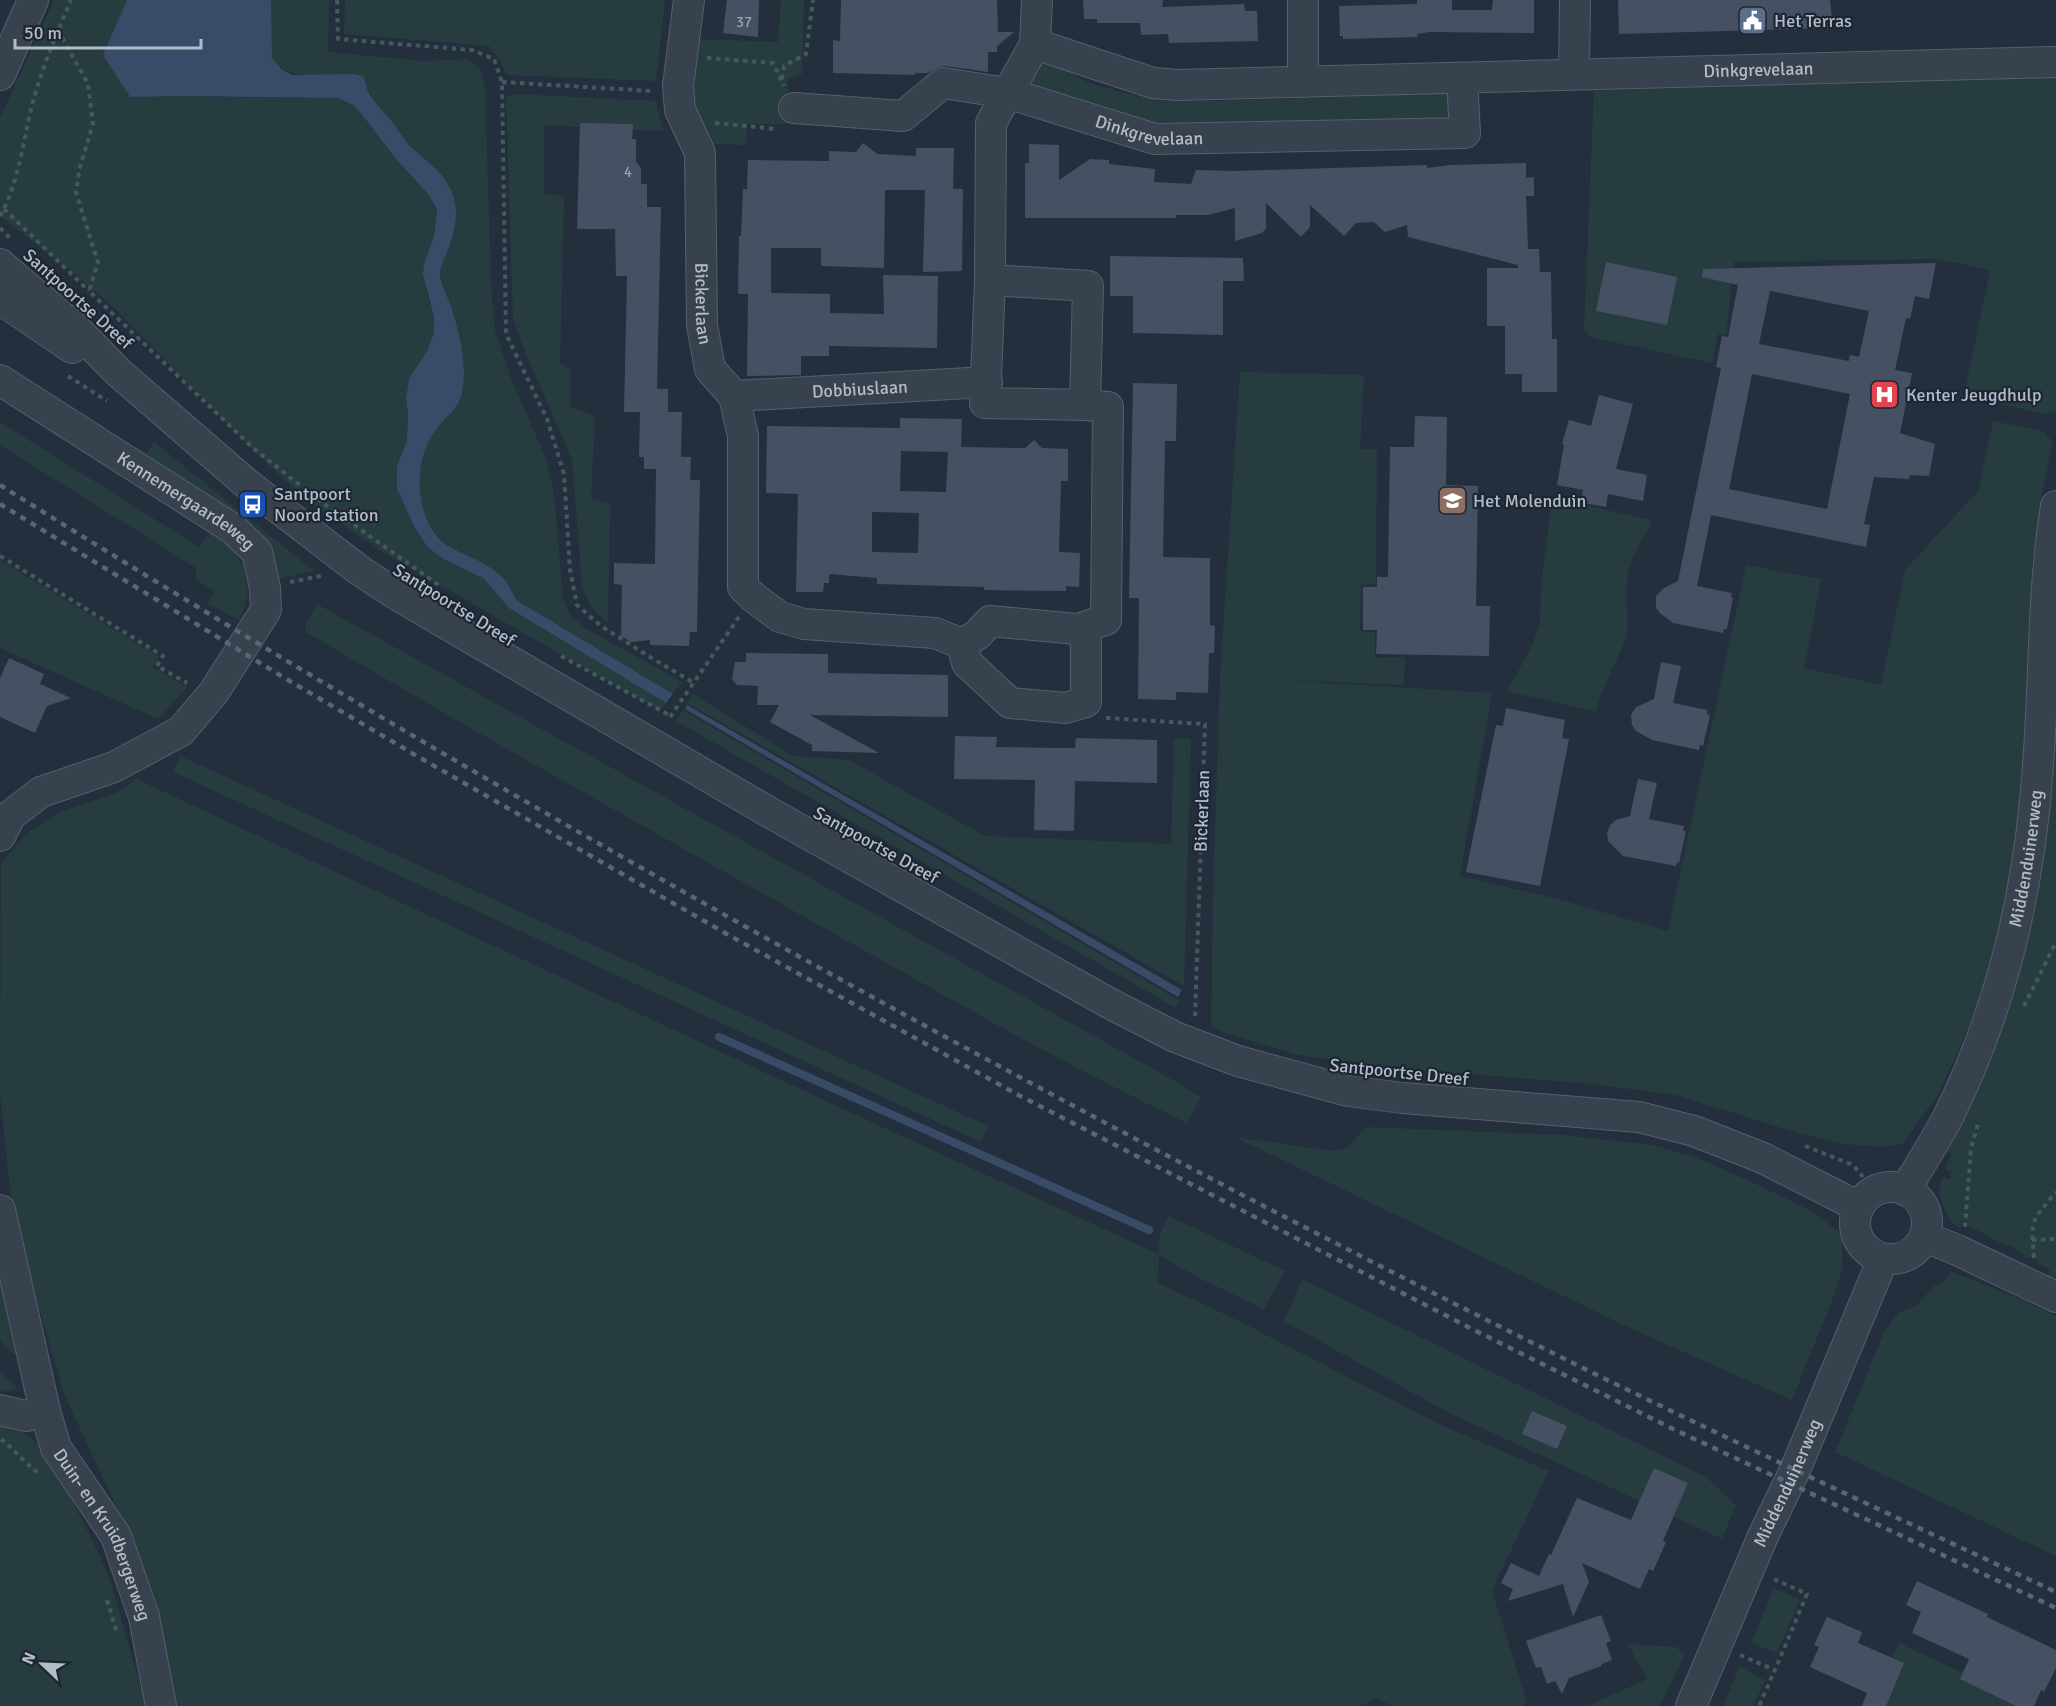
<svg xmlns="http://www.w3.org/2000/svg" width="2056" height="1706" font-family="Signika,sans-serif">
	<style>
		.green { fill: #263c3f }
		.water { fill: #394c67 }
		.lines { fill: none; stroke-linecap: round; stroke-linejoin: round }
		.stream { stroke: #394c67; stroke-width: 8 }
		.building { fill: #455162; fill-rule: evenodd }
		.minor-casing { stroke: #565f6c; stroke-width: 32 }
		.path { stroke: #44595c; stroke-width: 4; stroke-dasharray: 4.5 4.5; stroke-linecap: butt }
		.minor { stroke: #38414e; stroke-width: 30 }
		.rail { stroke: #5a6575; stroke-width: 4.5; stroke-dasharray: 6 6; stroke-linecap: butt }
		.labels { text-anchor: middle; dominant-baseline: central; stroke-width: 4.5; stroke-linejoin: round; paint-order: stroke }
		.number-label { font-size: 15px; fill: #98a1af }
		.poi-label { font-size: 18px; fill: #b4bcc9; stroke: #1d2633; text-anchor: start }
		.street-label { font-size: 18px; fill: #b4bcc9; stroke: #1d2633 }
	</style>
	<rect width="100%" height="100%" fill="#242f3e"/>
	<g class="green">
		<polygon points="54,0 127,0 104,56 129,96 338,98 353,105 360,112 396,159 429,195 437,210 434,236 424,264 426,290 434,317 434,333 427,351 409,378 406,399 408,414 407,441 397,466 397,489 414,526 443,559 483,578 509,608 666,703 660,711 389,556 309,502 257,454 117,311 80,278 0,216 0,118"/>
		<path d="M 271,0 L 329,0 L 328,52 L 423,61 L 467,59 L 481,70 L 485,88 L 491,284 L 495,330 L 510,376 L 547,461 L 554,494 L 563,598 L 570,615 L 585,628 L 682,682 L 673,694 L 516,600 C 511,589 506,578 495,571 C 464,548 435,552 423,508 C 416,480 420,448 439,426 C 448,415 459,408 462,393 C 471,354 451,315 440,278 C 436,263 452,246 455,231 C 456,225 456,219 456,213 C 456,203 453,191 447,183 C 436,167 418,156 405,141 C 396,129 386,117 377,105 C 372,99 370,91 366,86 C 362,81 356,77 352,74 C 331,74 278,83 272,56 C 268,38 271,18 271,0 Z"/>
		<polygon points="345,0 665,0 656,81 506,75 501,62 489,46 344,34"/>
		<polygon points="781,0 804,0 802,74 788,78 786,124 747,124 746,145 709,144 691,107 694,39 778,42"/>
		<polygon points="1038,55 1089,83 1125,93 1165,101 1213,101 1458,93 1458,129 1147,122 1021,85"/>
		<polygon points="2056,75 2056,412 2045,414 1964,396 1990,270 1938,259 1734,262 1726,335 1718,334 1712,363 1599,339 1590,336 1584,329 1594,91"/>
		<path d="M 515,94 L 656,101 L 663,131 L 544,125 L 544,194 L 564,196 L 560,363 L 570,369 L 571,408 L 595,415 L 591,499 L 610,504 L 608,622 C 593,613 586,601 582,585 L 572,460 L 524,349 L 513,318 L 506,101 L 508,96 Z"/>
		<polygon points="1240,372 1364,375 1360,449 1377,449 1376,573 1376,584 1361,585 1360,631 1375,632 1375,658 1405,657 1404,685 1278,680 1492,693 1460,876 1558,899 1668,931 1746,565 1821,579 1804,668 1881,685 1905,570 1978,491 1993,421 2043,431 2053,442 2043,487 2032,564 2030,676 2021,796 2012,877 1994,950 1978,1003 1957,1054 1936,1098 1902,1144 1884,1147 1843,1144 1798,1133 1676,1095 1584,1083 1414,1070 1298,1055 1225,1033 1211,1027 1213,897 1220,677"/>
		<polygon points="0,422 199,547 210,533 234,550 243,566 248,594 240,620 207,604 215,591 195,579 196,568 0,445"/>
		<polygon points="154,442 314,571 277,579 143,458"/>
		<path d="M 1552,497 L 1649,520 L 1651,526 C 1632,553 1625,570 1627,603 C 1627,613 1629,626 1626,635 C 1619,662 1601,684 1596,712 L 1507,691 L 1531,648 L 1540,624 L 1541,588 Z"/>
		<polygon points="0,560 159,657 152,667 187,687 158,719 0,648"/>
		<path d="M 2056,576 L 2056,1280 L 2048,1276 L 2050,1270 L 2037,1263 L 2037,1260 L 2030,1257 L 2028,1258 L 2018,1252 L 2017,1249 L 1997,1241 L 1969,1226 L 1969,1223 L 1963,1220 L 1960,1228 C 1949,1223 1941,1203 1939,1191 C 1939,1187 1941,1181 1943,1177 L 1950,1180 L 1951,1172 L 1945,1169 L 1951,1154 L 1946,1150 L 2006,995 Z"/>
		<path d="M 317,604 L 1168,1077 L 1201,1097 L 1187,1123 C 1060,1063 939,992 817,924 C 646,828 475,732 306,632 L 305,624 Z"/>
		<polygon points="693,694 793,756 849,760 985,836 1171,844 1174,739 1191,739 1184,986 687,703"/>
		<polygon points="683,710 1179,1000 1176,1008 676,721"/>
		<polygon points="180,756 988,1126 981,1142 173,772"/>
		<polygon points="136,779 826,1101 1158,1254 1160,1234 1169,1216 1285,1271 1264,1309 1197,1277 1159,1255 1158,1283 1239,1321 1443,1426 1549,1471 1492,1590 1526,1700 1523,1706 1393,1706 1377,1699 1358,1706 176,1706 158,1622 132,1540 64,1394 13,1217 0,1093 1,863 26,834 58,813 121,791"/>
		<polygon points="1366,1127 1563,1135 1653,1145 1697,1158 1754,1183 1815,1213 1842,1235 1842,1268 1835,1293 1792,1400 1634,1330 1235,1137 1333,1151 1347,1148"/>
		<polygon points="1951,1271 2025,1301 2056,1316 2056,1556 1835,1452 1884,1332 1899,1312 1916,1306 1934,1286 1944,1282"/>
		<polygon points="0,1276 19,1357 8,1349 0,1340"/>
		<polygon points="1302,1279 1706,1477 1736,1505 1722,1539 1449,1413 1284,1321"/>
		<polygon points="0,1372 15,1386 17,1389 0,1392"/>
		<polygon points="0,1424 28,1435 48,1456 66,1488 95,1546 110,1580 146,1706 0,1706"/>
		<polygon points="1774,1588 1800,1600 1777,1653 1751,1643"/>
		<polygon points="1899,1643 2033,1706 1871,1706"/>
		<polygon points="1628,1644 1676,1647 1685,1655 1660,1706 1588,1706 1647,1679"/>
		<polygon points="1740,1666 1755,1676 1766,1680 1753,1706 1723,1706"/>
	</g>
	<g class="water">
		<path d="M 127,0 L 271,0 L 272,58 L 281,69 L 292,75 L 352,74 L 363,76 C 366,82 366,88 369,93 C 375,104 385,112 392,122 C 398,129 402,137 408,144 C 421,157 441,170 449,186 C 461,208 456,231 447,252 C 444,259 440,266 440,274 C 440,283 447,295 450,304 C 459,330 468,365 462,393 C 459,408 448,415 439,426 C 420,448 416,480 423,508 C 436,555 464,547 495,571 C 506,578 511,589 516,600 L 673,694 L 666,703 L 509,608 L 483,578 L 443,559 L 434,552 L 426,545 L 414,526 L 397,489 L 397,466 L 407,441 L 408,414 L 406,399 L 409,378 L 427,351 L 434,333 L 434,317 L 423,274 L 424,264 L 434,236 L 437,210 L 429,195 L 396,159 L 360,112 L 353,105 L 338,98 L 182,96 L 130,97 L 103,55 Z"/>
		<polygon points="687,705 1182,990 1178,997 685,709"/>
	</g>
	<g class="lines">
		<polyline class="stream" points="719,1037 1149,1230"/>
	</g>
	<g class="building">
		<polygon points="727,0 759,0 758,37 723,33"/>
		<polygon points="841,0 997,0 998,32 1014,32 997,46 997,52 988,52 988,72 945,66 938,67 928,73 915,73 915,75 833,73 833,40 840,41"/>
		<polygon points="1083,0 1163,0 1162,7 1244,4 1245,11 1257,11 1258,41 1169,43 1168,34 1141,35 1140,23 1097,23 1097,19 1084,19"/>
		<polygon points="1417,0 1452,0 1452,10 1492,10 1493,0 1534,0 1534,33 1429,32 1417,34 1418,37 1343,39 1343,36 1340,36 1339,6 1417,4"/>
		<polygon points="1618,0 1830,0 1833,28 1619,34"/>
		<polygon points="580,123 633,124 632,139 636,139 636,162 641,168 641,184 647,184 647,207 661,207 657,389 668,389 668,412 682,412 681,457 691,457 690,480 700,480 697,632 690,632 689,646 650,645 650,640 631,642 621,636 622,585 614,584 614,563 655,564 656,469 644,469 644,457 639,457 640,412 624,412 627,276 616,276 615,229 577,229"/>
		<polygon points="863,143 877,154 916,156 916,148 954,148 953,189 963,189 962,271 923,272 925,190 885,190 884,268 821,266 821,248 771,248 771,293 830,294 830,313 884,314 883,275 938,276 937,348 829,346 829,356 801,356 801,375 747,376 748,294 738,294 739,236 741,236 743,189 747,189 748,160 829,161 829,151 856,152"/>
		<polygon points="1029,144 1059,145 1059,180 1090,159 1109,160 1109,164 1155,169 1154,182 1191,184 1196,170 1234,171 1427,165 1427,168 1451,165 1526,163 1526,178 1534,177 1534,196 1526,196 1528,249 1539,249 1540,272 1551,272 1552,339 1557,339 1557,392 1522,392 1522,374 1505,374 1505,326 1487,326 1487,268 1518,268 1518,265 1408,237 1407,225 1385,232 1374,222 1356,223 1344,236 1310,205 1310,227 1301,237 1266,203 1266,228 1262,233 1235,241 1235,208 1208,215 1176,215 1176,218 1025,218 1025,163 1029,163"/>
		<polygon points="1110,256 1243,258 1244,281 1223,281 1223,335 1133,333 1133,296 1110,296"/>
		<polygon points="1606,262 1677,277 1667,325 1596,311"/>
		<path d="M 1936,263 L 1929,299 L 1915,296 L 1910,319 L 1906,318 L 1895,370 L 1912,373 L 1900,433 L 1935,444 L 1929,476 L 1910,475 L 1909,479 L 1874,477 L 1864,524 L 1870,525 L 1866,547 L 1711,515 L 1697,586 L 1732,593 L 1731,597 L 1733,598 L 1727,629 L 1724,629 L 1723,633 L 1673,623 L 1660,613 L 1656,608 L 1656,596 L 1664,588 L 1678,581 L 1721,368 L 1716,367 L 1722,336 L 1728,337 L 1738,285 L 1702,277 L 1703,269 ZM 1770,291 L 1869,311 L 1859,357 L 1850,355 L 1849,361 L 1759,344 ZM 1752,374 L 1850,394 L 1827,509 L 1729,489 Z"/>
		<polygon points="1133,383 1177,384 1176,441 1165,441 1163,557 1210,558 1210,625 1215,626 1214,653 1209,653 1208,693 1176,692 1176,700 1138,699 1139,598 1129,598"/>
		<polygon points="1599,395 1633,404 1616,469 1647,475 1643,501 1608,494 1606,507 1584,503 1585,497 1582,496 1583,490 1557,485 1564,445 1562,444 1569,420 1591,426"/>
		<polygon points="1415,416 1447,417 1446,485 1478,486 1476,606 1490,606 1489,656 1376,654 1377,630 1363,630 1363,587 1377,587 1377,577 1388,577 1390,447 1414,447"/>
		<path d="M 900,418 L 962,419 L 961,447 L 1025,448 L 1034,440 L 1042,448 L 1068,449 L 1068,481 L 1061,481 L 1059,552 L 1080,553 L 1079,587 L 1066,586 L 1066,591 L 984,590 L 984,587 L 877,584 L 877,578 L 829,574 L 829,583 L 824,583 L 823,592 L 796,592 L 798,494 L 766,493 L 767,426 L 900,428 ZM 901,451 L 948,452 L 946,492 L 900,491 ZM 872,512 L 919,513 L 918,553 L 872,552 Z"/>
		<polygon points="746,653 828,654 828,673 948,675 948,717 810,715 879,753 812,751 812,745 770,722 779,705 757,705 758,686 737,685 732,679 735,662 746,662"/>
		<polygon points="9,658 44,674 40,684 71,698 47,706 35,733 0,717 0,678"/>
		<polygon points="1661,662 1681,666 1673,703 1707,710 1707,714 1710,715 1703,746 1700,745 1699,750 1652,740 1636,731 1632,725 1631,715 1636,707 1654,699"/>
		<polygon points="1506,708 1565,720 1562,738 1569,739 1540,886 1466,872 1496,725 1503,726"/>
		<polygon points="955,736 997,737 996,747 1056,748 1075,748 1076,738 1157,740 1157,783 1075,781 1074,831 1034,830 1035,780 954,779"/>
		<polygon points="1638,779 1657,783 1649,819 1684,826 1683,831 1686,831 1679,863 1677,862 1676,866 1623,856 1608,841 1607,833 1610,825 1616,820 1630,816"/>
		<polygon points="1532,1411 1567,1426 1557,1449 1522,1434"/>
		<polygon points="1654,1468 1688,1483 1663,1541 1666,1542 1653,1571 1649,1569 1640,1589 1582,1563 1589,1582 1573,1617 1563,1584 1508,1601 1513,1589 1501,1583 1511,1563 1539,1576 1549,1554 1551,1555 1577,1498 1631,1520"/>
		<polygon points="1917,1581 1988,1614 1987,1617 2056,1650 2056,1668 2044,1692 2041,1690 2034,1706 2016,1706 1960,1679 1969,1659 1912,1633 1921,1612 1906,1605"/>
		<polygon points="1601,1615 1611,1641 1606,1643 1612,1660 1602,1664 1601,1666 1569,1678 1562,1694 1555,1681 1547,1684 1541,1667 1536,1668 1526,1641"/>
		<polygon points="1827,1617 1862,1632 1858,1643 1904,1663 1886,1706 1862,1706 1867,1693 1810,1667 1819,1647 1814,1645"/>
	</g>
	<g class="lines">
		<defs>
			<g id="minor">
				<path id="s1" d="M 689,0 L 678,86 L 680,110 L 700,153 L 702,325 L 710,369 L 734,396 L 743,436 L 743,587 L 753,597 L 780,617 L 804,624 L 935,633 L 962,644 L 967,663 L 1010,703 L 1066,708 L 1086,702 L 1086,639 L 1077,629"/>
				<path id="s2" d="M 1035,44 L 1153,83 L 1178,85 L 2056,62"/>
				<polyline points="1574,73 1575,0"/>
				<polyline points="0,75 33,0"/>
				<polyline points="1303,82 1303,0"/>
				<path id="s3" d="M 794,108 L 903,116 L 943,83 L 1007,93 L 1155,139 L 1465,133 L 1462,78"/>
				<polyline points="0,264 76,329 118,372 247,484 359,570 397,595 767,811 1109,1003 1175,1037 1238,1061 1348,1091 1403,1098 1639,1117 1694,1131 1763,1158 1859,1207"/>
				<polyline points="990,280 1088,286 1085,405 985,403 990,280 991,123 1035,44 1037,0"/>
				<polyline points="0,299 72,348"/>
				<path id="s4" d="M 0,380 L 233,529 L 257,552 L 265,588 L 266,610 L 214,692 L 181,731 L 114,767 L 41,792 L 11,815 L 0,836"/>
				<path id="s5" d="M 734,396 L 987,382"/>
				<polyline points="962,644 977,635 990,621 1077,629 1106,620 1108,407 1085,405"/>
				<circle cx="1891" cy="1223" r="36"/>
				<path id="s6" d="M 1905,1190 C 1919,1167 1934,1143 1947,1119 C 2002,1009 2030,887 2038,765 C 2045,678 2042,592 2056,506"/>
				<path id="s7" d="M 0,1210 L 45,1411 L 56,1448 L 116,1536 L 144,1617 L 161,1706"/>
				<polyline points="1925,1237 1957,1250 2056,1297"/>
				<polyline points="0,1410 26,1416 45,1411"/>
				<path id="s8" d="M 1691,1706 L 1763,1536 L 1795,1470 L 1883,1259"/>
			</g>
		</defs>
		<use href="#minor" class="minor-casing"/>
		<g class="path">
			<polyline points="337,0 338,39 472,50 494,59 502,82 506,334 547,419 564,474 570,570 577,605 601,626 650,657 694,683"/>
			<polyline points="58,30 88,84 93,124 80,167 76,192 98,263 89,291 253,448 316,498 440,586"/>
			<polyline points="707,58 773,63 784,86"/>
			<polyline points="782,79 784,66 806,54 813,0"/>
			<polyline points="502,82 651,91"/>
			<polyline points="715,123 777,129"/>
			<polyline points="4,209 89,291"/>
			<path d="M 0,216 C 19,182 23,142 32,105 C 42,68 56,35 71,0"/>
			<polyline points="0,228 10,238"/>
			<polyline points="68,376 107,401"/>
			<polyline points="0,556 163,656 157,666 187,683"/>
			<polyline points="290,582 321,576"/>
			<polyline points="561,656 671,716"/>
			<polyline points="670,717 739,617"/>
			<polyline points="1106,718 1205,724 1195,1016"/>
			<polyline points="2024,1006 2056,942"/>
			<polyline points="1805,1146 1853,1165 1863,1177"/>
			<polyline points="1965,1227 1971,1148 1979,1121"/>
			<polyline points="1854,1235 1858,1237 1856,1249"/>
			<polyline points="2032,1240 2056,1239"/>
			<path d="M 2034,1258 C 2030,1219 2032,1221 2056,1192"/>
			<path d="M 1,1439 C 15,1450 25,1464 40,1474"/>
			<polyline points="1774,1579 1807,1594 1775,1670"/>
			<polyline points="107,1600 117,1633"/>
			<polyline points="1740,1655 1775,1670 1759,1706"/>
		</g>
		<use href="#minor" class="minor"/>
		<g class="rail">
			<path d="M 0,485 C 514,807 1046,1102 1589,1371 C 1744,1447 1900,1519 2056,1592"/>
			<polyline points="0,504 283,677 417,756 725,933 1022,1097 1468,1327 1671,1428 2056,1608"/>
		</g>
	</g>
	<defs>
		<symbol id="civic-square" viewBox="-11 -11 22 22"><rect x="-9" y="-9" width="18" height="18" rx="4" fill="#5c6f8a" stroke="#1d2633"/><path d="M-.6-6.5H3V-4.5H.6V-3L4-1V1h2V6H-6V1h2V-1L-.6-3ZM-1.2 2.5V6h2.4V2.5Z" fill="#fff"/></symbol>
		<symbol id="hospital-square" viewBox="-11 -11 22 22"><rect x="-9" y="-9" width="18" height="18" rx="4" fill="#e0444e" stroke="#1d2633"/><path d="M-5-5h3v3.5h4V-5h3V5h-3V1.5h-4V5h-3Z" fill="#fff"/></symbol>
		<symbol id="school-square" viewBox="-11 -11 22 22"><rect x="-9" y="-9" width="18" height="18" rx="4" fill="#8d6e63" stroke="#1d2633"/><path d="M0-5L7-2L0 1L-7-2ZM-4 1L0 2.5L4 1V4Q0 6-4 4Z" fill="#fff"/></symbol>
		<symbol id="bus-square" viewBox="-11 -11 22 22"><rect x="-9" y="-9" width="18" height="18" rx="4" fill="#1a4fb4" stroke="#1d2633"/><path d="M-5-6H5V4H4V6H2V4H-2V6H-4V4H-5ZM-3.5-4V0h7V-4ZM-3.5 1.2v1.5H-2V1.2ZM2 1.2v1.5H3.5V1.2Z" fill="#fff"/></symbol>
	</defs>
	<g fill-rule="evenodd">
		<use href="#civic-square" x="1736" y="4" width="33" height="33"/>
		<use href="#hospital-square" x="1868" y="378" width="33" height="33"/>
		<use href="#school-square" x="1436" y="484" width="33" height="33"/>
		<use href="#bus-square" x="236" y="488" width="33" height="33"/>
	</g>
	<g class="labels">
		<g class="number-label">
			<text x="744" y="22">37</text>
			<text x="628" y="172">4</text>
		</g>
		<g class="poi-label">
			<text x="1774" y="21">Het Terras</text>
			<text x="1906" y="395">Kenter Jeugdhulp</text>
			<text x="274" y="494">Santpoort<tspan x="274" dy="21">Noord station</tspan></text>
			<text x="1473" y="501">Het Molenduin</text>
		</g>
		<g class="street-label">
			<text stroke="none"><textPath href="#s2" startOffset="730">Dinkgrevelaan</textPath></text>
			<text stroke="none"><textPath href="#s3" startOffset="374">Dinkgrevelaan</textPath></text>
			<text transform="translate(78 299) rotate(42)">Santpoortse Dreef</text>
			<text stroke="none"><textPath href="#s1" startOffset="309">Bickerlaan</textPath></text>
			<text stroke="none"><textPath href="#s5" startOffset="126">Dobbiuslaan</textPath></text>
			<text stroke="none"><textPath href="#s4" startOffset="222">Kennemergaardeweg</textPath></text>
			<text transform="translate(454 605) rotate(32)">Santpoortse Dreef</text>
			<text transform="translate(1202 811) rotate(-88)">Bickerlaan</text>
			<text transform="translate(876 845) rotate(29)">Santpoortse Dreef</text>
			<text stroke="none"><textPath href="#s6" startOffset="356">Middenduinerweg</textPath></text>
			<text transform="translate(1399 1072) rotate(6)">Santpoortse Dreef</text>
			<text stroke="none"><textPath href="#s8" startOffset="243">Middenduinerweg</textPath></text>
			<text stroke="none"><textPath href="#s7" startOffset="344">Duin- en Kruidbergerweg</textPath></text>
		</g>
	</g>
	<g transform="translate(42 1664) rotate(293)" stroke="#1d2633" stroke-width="4.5" paint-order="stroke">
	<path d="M0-4.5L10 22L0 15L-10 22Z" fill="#b4bcc9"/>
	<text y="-9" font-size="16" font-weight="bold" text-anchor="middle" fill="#b4bcc9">N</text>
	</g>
	<path d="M15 39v9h186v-9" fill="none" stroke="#b4bcc9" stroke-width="3"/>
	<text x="24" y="39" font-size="18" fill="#b4bcc9" stroke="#1d2633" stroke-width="4.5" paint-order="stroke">50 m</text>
</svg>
